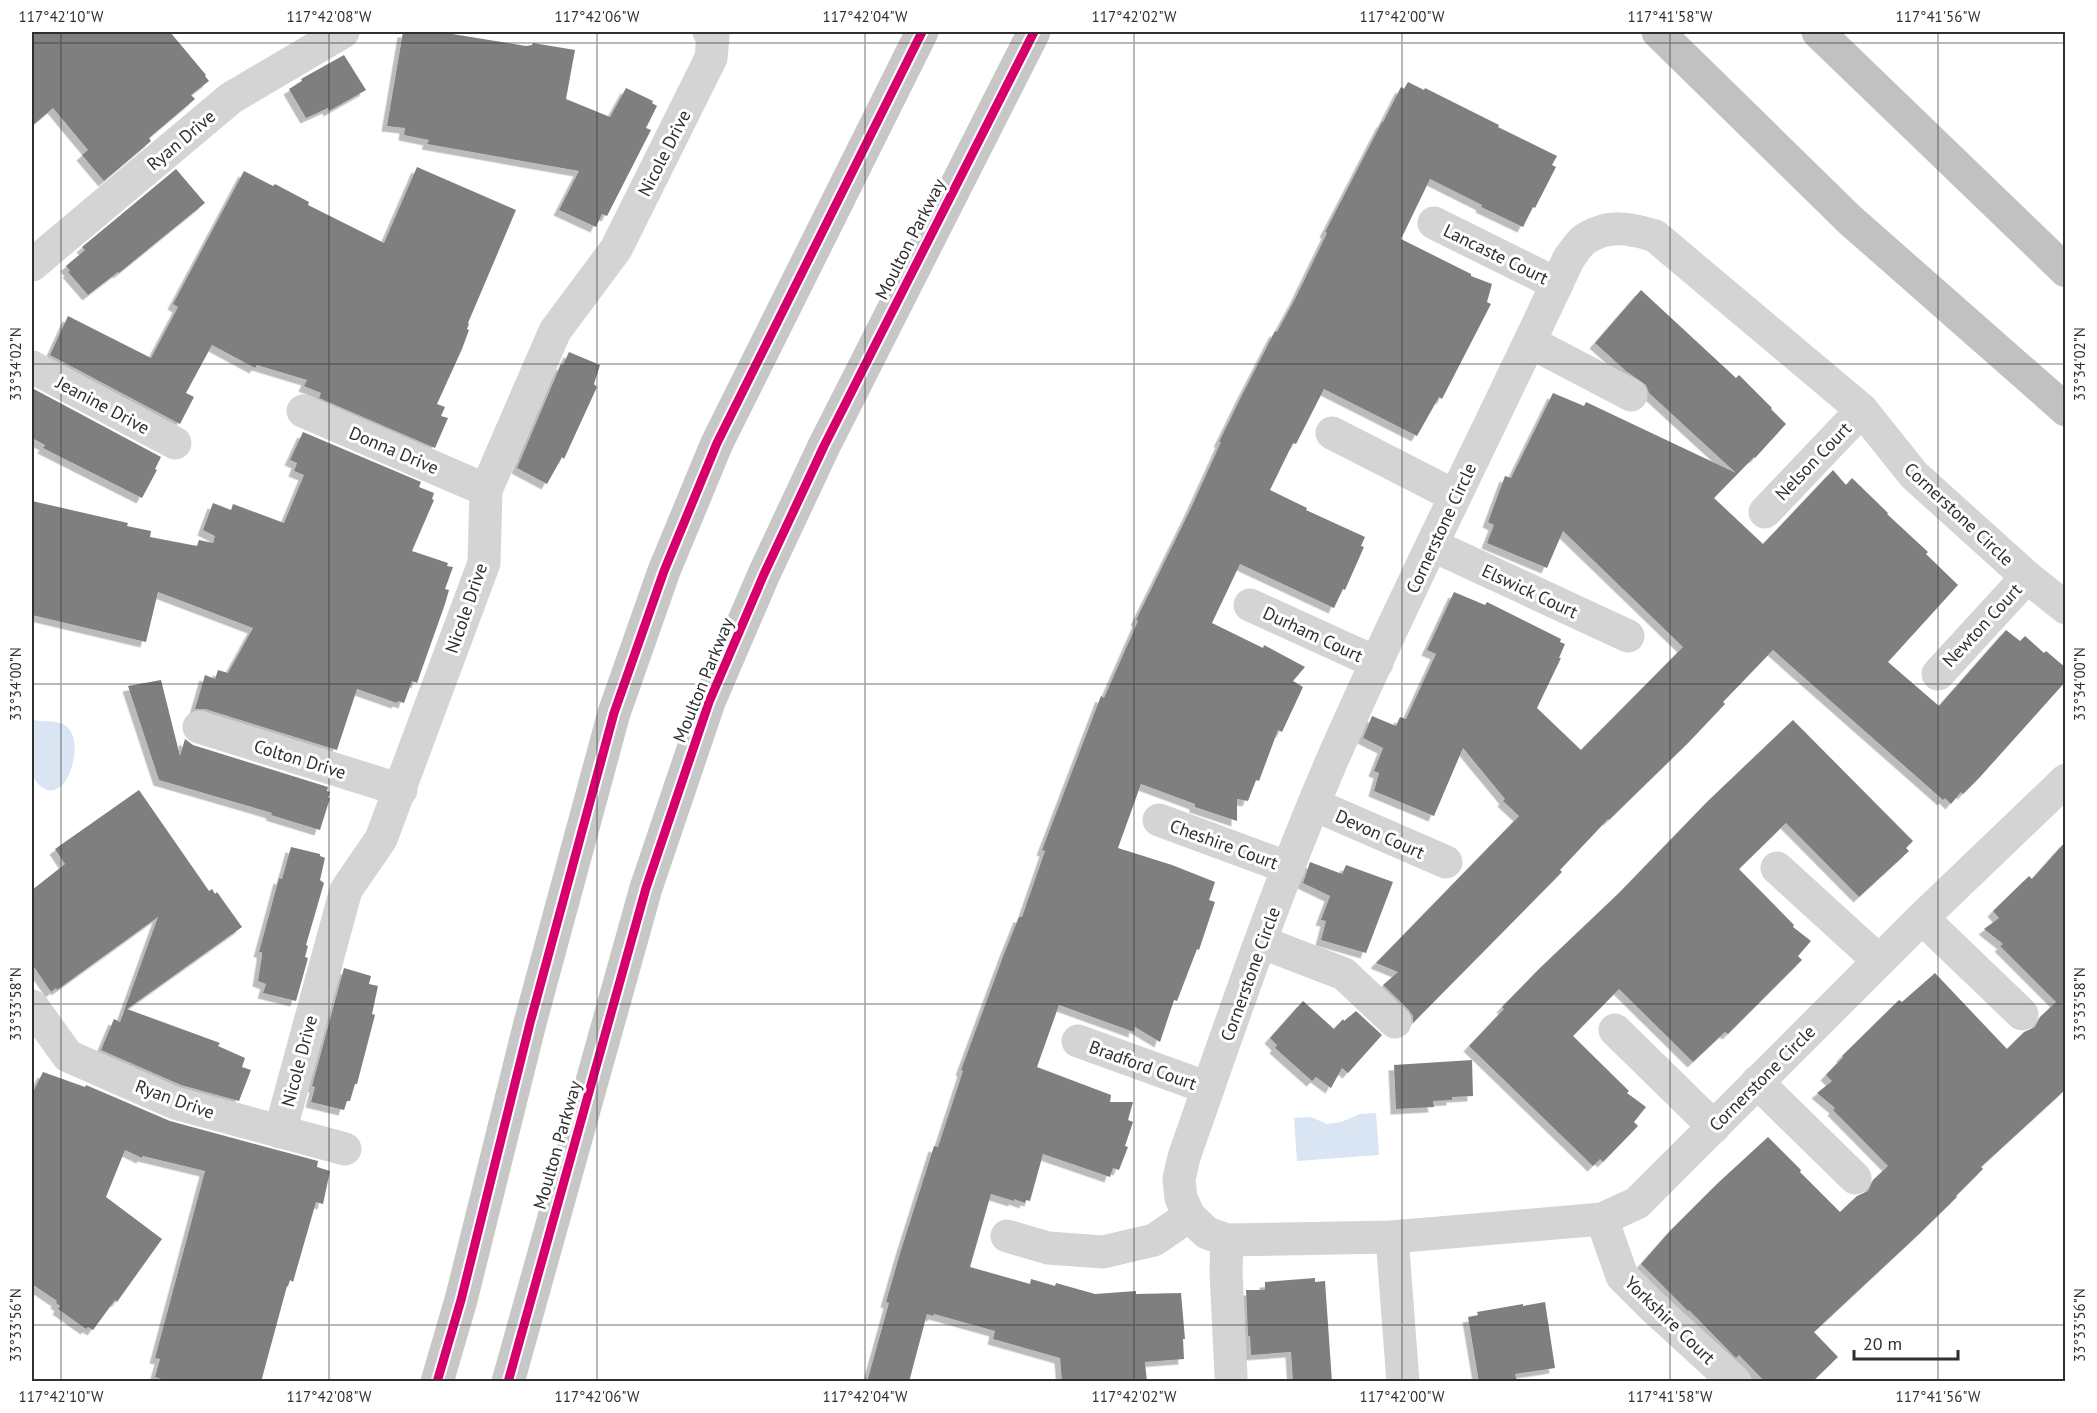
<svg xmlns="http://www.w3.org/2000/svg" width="2097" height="1413" font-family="'PT Sans',sans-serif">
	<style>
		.water { fill: #d9e5f2 }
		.building { fill: #7f7f7f; filter: url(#shadow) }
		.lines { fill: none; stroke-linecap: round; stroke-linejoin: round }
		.minor { stroke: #d4d4d4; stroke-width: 33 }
		.major { stroke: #c7c7c7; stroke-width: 33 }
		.highway { stroke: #c1c1c1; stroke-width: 33 }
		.cycleway-casing { stroke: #fff; stroke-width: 13 }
		.cycleway { stroke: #d6006c; stroke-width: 9 }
		.ticks { fill: none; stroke: #2f2f2f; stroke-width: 1.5; stroke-opacity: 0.45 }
		.labels { text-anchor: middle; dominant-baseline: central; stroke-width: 6; stroke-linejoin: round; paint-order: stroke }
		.street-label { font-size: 18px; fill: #2f2f2f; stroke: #fff }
		.neatline { fill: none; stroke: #2f2f2f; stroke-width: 2 }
		.ticks-label { font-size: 15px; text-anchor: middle; fill: #2f2f2f }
	</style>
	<defs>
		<filter id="shadow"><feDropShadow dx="-5.5" dy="5.5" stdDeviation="0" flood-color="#0004"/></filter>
	</defs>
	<rect width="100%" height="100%" fill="#fff"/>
	<g class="water">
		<path d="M 32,719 C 43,724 56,718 67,727 C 81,739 74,774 61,786 C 48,798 33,783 32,770 C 29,753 31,735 32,719 Z"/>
		<polygon points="1376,1113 1379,1155 1297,1161 1294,1118 1311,1117 1327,1124 1341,1122 1360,1114"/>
	</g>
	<g class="building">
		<polygon points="32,32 170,32 206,75 205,76 209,81 191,95 195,99 149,138 151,141 104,181 82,155 88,150 53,108 32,126"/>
		<polygon points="403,32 440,32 526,46 532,45 533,43 575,50 566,99 610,117 626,88 653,101 652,103 657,106 646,128 651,130 607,216 602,214 596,227 559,210 579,171 427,144 429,140 404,135 405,128 387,126"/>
		<polygon points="344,55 366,90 329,111 328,108 306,118 289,89 302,81 301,79"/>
		<polygon points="1408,82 1424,90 1425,88 1499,125 1498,127 1557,156 1552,165 1556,167 1535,208 1533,207 1523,227 1481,207 1482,205 1430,179 1401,239 1471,274 1471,276 1492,284 1487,302 1491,304 1442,399 1439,397 1417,436 1324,389 1296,444 1293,443 1270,490 1307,508 1306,510 1365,537 1361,546 1364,547 1345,590 1343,589 1334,608 1240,564 1212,623 1263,648 1264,645 1305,667 1293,681 1303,687 1282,732 1278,730 1259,781 1256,780 1248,801 1237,799 1237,821 1195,807 1195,804 1141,784 1118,848 1172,865 1215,882 1209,900 1215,902 1199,950 1197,949 1177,1001 1174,1000 1160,1042 1135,1027 1134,1032 1059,1005 1037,1067 1111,1095 1110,1102 1133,1102 1128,1120 1133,1122 1125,1146 1128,1147 1119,1170 1113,1168 1110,1177 1043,1154 1030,1201 1026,1200 1025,1203 1014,1199 1014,1201 991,1194 970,1267 1030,1284 1031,1279 1055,1286 1056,1283 1095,1294 1136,1291 1136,1294 1181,1293 1185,1339 1183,1339 1184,1359 1145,1362 1147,1382 1062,1382 1060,1358 993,1339 995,1331 934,1314 933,1316 927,1314 909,1382 867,1382 889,1303 886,1302 901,1250 934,1146 938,1147 963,1071 961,1070 1004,954 1019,917 1022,917 1045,851 1042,850 1101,696 1104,698 1138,621 1136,620 1191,508 1221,442 1219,442 1243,393 1275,331 1277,332 1296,297 1327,233 1325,232 1382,122 1383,122 1401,87 1404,89"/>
		<polygon points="417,167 516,210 468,323 469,324 467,329 469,330 462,349 437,404 445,407 441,416 448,418 435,448 319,398 321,393 304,386 307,380 257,365 255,368 212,345 186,393 194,397 180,424 50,355 68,316 151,358 178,307 173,304 244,171 273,186 275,184 309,202 308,205 384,243"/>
		<polygon points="176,169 205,203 119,273 118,272 88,295 68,272 70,271 66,266 85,250 82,247"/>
		<polygon points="1641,290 1736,378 1739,375 1772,408 1771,409 1786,424 1755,458 1754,457 1714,498 1763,544 1833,470 1846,485 1852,478 1888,513 1887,514 1928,552 1926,554 1958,585 1888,662 1939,706 2006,630 2020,641 2025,636 2044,653 2046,651 2066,668 2066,681 1980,777 1963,794 1961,792 1951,804 1945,798 1943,800 1773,650 1723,702 1725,704 1688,743 1609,820 1608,819 1560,870 1562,872 1413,1023 1413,1016 1408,1009 1383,985 1398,972 1376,963 1519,816 1503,801 1505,799 1463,748 1434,816 1374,791 1379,773 1374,771 1383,748 1363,738 1372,716 1396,726 1400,717 1406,719 1436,654 1427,650 1454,592 1485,605 1487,602 1561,639 1560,642 1565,644 1559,658 1561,658 1537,708 1581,750 1683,647 1563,531 1547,568 1487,543 1494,525 1488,522 1505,476 1511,478 1553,393 1584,406 1586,402 1736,473 1649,393 1646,385 1626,371 1595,343"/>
		<polygon points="569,352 600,365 594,384 597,387 564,459 562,457 547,484 517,468 561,364 563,365"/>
		<polygon points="32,388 161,457 155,469 157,470 142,498 43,448 45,445 32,438"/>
		<polygon points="303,432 421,482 419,487 434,493 432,499 434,500 412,551 448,563 447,566 453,567 445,589 449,590 445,604 417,683 412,681 404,703 398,701 397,703 357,689 337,750 205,709 195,709 205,675 215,679 218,670 228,673 253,628 158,592 146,642 32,615 32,501 128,523 127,526 151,531 150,537 197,546 199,540 213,543 215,536 203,530 213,503 231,510 233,504 284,523 304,475 294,471 297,463 290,460"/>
		<polygon points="161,680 180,756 185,739 193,745 328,787 327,791 330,792 328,798 330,798 320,830 271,815 272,813 159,780 128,686"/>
		<polygon points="1793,720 1913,841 1906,848 1909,851 1859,897 1786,823 1739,869 1794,925 1793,927 1811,941 1798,956 1802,960 1728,1034 1725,1032 1693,1062 1619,989 1573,1036 1629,1091 1627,1093 1646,1107 1634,1122 1638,1126 1603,1162 1600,1159 1593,1166 1469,1046 1504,1009 1502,1007 1540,968 1620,892 1708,801"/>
		<polygon points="139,790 209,891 212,889 215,894 217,892 242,927 127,1009 220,1043 218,1046 245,1058 242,1067 251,1070 239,1101 181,1085 101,1050 114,1019 120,1022 158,917 57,990 56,988 51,992 32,964 32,890 65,864 55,849"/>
		<polygon points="2066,841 2066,1089 1981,1167 1983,1169 1956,1196 1957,1197 1918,1235 1814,1332 1838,1357 1812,1382 1765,1382 1739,1355 1736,1358 1729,1351 1689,1310 1688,1311 1641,1264 1670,1231 1718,1183 1768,1137 1801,1170 1800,1172 1840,1212 1857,1196 1868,1191 1873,1180 1888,1166 1833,1110 1835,1108 1817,1093 1832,1081 1826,1075 1843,1057 1842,1056 1899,1000 1902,1002 1935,973 2007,1049 2024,1032 2035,1027 2040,1017 2056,1002 2000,946 2003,944 1984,929 1999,918 1993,911 2029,876 2032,879"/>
		<polygon points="291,847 320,854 320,856 325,858 320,880 324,883 306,945 308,946 305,957 308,958 296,1001 263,993 266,984 258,981 262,956 262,952 259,952 279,878 282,879"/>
		<polygon points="1310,862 1342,874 1346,865 1393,882 1366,953 1321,940 1326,921 1321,920 1330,896 1303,883"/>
		<polygon points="344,968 371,976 369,984 378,986 372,1014 375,1015 357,1084 355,1084 350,1101 347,1101 344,1110 311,1102 315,1087 312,1086"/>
		<polygon points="1303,1001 1334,1029 1343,1019 1344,1021 1356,1011 1382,1035 1348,1073 1342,1068 1331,1088 1316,1077 1312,1081 1275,1048 1277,1045 1270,1038"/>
		<polygon points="1472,1060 1473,1096 1452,1097 1452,1100 1433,1101 1434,1107 1396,1109 1394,1065"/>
		<polygon points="43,1072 85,1087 86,1085 170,1121 318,1161 317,1167 330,1171 323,1204 316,1202 293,1282 290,1280 288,1286 287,1286 261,1382 171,1382 155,1377 160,1359 155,1358 205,1171 143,1156 142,1158 125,1150 106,1197 162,1239 117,1302 115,1300 93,1330 88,1327 86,1329 58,1309 60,1306 56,1303 57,1301 32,1284 32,1094"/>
		<polygon points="1315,1278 1315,1282 1325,1281 1332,1382 1293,1382 1291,1352 1251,1355 1250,1336 1248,1336 1246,1290 1265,1290 1265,1282"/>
		<polygon points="1545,1302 1555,1368 1515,1374 1517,1382 1479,1382 1468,1317 1478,1315 1477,1312 1523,1304 1523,1306"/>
	</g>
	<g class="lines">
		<g class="minor">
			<polyline points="1434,223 1557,284"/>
			<polyline points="32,265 231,98 343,32"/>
			<polyline points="1530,342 1631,395"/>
			<polyline points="32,367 175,443"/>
			<polyline points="303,411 486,490"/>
			<polyline points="1332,433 1455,496"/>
			<polyline points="1765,512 1862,410"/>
			<polyline points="1432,545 1628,636"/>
			<polyline points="1250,605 1377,663"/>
			<path d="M 2066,608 L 2027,577 L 1914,475 L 1862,410 L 1655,236 C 1630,228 1608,224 1585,239 C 1579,243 1574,252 1569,258 C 1490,428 1405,594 1330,765 C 1275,893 1230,1026 1184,1157 L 1179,1179 L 1181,1198 L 1189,1216 L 1207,1233 L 1227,1240 L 1392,1237 L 1602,1219 L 1637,1203 L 1922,918 L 2066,780"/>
			<polyline points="1938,674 2027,577"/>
			<polyline points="199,727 401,790"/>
			<polyline points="1315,805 1446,862"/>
			<polyline points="1159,820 1289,868"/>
			<polyline points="1777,868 1879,961"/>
			<polyline points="1922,918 2022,1014"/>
			<polyline points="1261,942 1344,974 1395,1022"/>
			<polyline points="32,1006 68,1056 175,1103 345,1149"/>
			<polyline points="1615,1030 1714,1127"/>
			<polyline points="1078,1041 1208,1088"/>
			<polyline points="1757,1082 1855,1178"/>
			<polyline points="280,1132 346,890 381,839 484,563 486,490 555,331 616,249 711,58 713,36 709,32"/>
			<polyline points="1602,1219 1622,1276 1653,1307 1735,1382"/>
			<polyline points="1007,1236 1048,1248 1103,1252 1154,1240 1189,1216"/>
			<polyline points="1392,1237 1403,1382"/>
			<polyline points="1227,1240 1226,1271 1231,1376"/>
		</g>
		<g class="major">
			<polyline points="437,1382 461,1300 530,1023 614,713 664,571 717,443 922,32"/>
			<polyline points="508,1382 646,888 709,702 764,574 824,446 1034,32"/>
		</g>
		<g class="highway">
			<polyline points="1658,32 1850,220 2066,410"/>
			<polyline points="1818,32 2066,271"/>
		</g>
		<defs>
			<g id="cycleway">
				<polyline points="437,1382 461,1300 530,1023 614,713 664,571 717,443 922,32"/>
				<polyline points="508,1382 646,888 709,702 764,574 824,446 1034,32"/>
			</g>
		</defs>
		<use href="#cycleway" class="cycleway-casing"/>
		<use href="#cycleway" class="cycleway"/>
	</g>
	<path class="ticks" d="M 61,32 L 61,1382M 329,32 L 329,1382M 597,32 L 597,1382M 865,32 L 865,1382M 1134,32 L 1134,1382M 1402,32 L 1402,1382M 1670,32 L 1670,1382M 1938,32 L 1938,1382M 32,43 L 2066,43M 32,364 L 2066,364M 32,684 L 2066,684M 32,1004 L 2066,1004M 32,1325 L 2066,1325"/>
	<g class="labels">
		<g class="street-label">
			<text transform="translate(181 140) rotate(-40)">Ryan Drive</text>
			<text transform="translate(664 153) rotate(-63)">Nicole Drive</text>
			<text transform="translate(910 239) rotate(-63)">Moulton Parkway</text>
			<text transform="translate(1496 254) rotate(26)">Lancaste Court</text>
			<text transform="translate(103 405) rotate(28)">Jeanine Drive</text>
			<text transform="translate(394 450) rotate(23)">Donna Drive</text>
			<text transform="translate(1813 461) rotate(-46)">Nelson Court</text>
			<text transform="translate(1959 514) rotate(43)">Cornerstone Circle</text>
			<text transform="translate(1441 528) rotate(-65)">Cornerstone Circle</text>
			<text transform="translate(1530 591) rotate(25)">Elswick Court</text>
			<text transform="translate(466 608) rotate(-71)">Nicole Drive</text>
			<text transform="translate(1982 625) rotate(-47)">Newton Court</text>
			<text transform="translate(1313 634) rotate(25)">Durham Court</text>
			<text transform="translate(703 680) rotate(-68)">Moulton Parkway</text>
			<text transform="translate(300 759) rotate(17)">Colton Drive</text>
			<text transform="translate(1380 834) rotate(24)">Devon Court</text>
			<text transform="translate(1224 844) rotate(20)">Cheshire Court</text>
			<text transform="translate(1250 974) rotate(-70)">Cornerstone Circle</text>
			<text transform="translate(299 1061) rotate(-75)">Nicole Drive</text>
			<text transform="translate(1143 1065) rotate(20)">Bradford Court</text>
			<text transform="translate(1762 1078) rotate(-45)">Cornerstone Circle</text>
			<text transform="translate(175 1099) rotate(20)">Ryan Drive</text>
			<text transform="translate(557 1145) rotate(-74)">Moulton Parkway</text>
			<text transform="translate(1670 1320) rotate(44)">Yorkshire Court</text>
		</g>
	</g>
	<rect width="2097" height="1413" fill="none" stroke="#ffffff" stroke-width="66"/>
	<path d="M1854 1350v9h104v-9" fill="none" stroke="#2f2f2f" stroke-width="3"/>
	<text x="1863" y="1350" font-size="18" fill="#2f2f2f" stroke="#ffffff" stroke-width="4.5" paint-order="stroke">20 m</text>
	<rect x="33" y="33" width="2031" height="1347" class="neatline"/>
	<g class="ticks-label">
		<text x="61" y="22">117°42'10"W</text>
		<text x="329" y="22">117°42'08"W</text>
		<text x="597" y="22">117°42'06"W</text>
		<text x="865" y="22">117°42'04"W</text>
		<text x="1134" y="22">117°42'02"W</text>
		<text x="1402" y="22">117°42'00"W</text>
		<text x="1670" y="22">117°41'58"W</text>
		<text x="1938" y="22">117°41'56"W</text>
		<text transform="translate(16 364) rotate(-90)" y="5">33°34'02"N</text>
		<text transform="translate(2080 364) rotate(-90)" y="5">33°34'02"N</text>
		<text transform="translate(16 684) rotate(-90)" y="5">33°34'00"N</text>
		<text transform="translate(2080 684) rotate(-90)" y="5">33°34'00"N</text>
		<text transform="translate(16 1004) rotate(-90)" y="5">33°33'58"N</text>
		<text transform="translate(2080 1004) rotate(-90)" y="5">33°33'58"N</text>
		<text transform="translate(16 1325) rotate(-90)" y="5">33°33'56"N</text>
		<text transform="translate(2080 1325) rotate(-90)" y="5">33°33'56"N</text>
		<text x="61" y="1402">117°42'10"W</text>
		<text x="329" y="1402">117°42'08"W</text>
		<text x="597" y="1402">117°42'06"W</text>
		<text x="865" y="1402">117°42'04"W</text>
		<text x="1134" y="1402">117°42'02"W</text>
		<text x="1402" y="1402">117°42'00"W</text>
		<text x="1670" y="1402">117°41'58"W</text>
		<text x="1938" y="1402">117°41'56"W</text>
	</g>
</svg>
